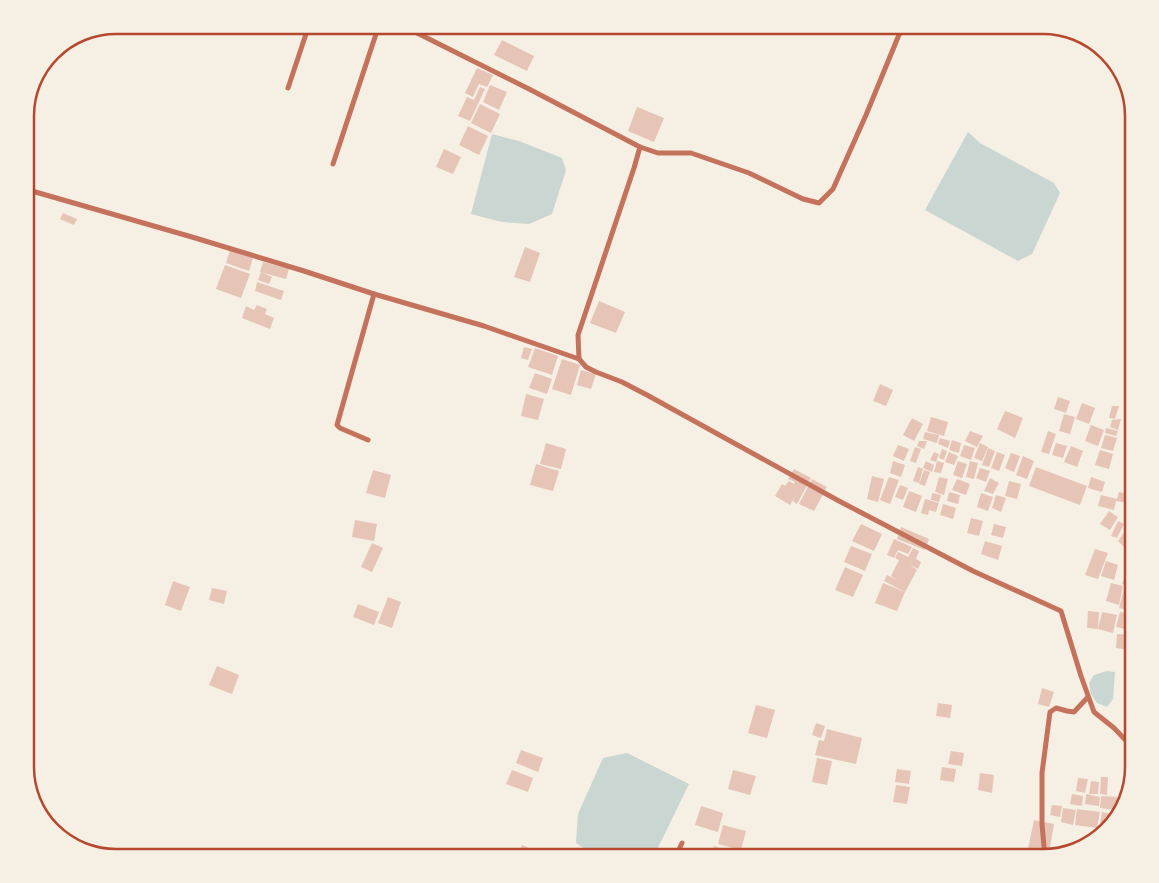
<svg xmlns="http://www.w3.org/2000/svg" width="1159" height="883" font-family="'DM Sans',sans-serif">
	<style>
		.water { fill: #c9d6d2 }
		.building { fill: #e6c5b7 }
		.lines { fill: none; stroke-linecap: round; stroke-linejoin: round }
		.minor { stroke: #c5725c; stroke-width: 5 }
		.rim { fill: none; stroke: #b5482f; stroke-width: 2.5 }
	</style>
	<rect width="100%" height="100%" fill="#f6efe4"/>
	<g class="water">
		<polygon points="968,132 980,143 1054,183 1060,193 1032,254 1018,261 925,210"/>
		<polygon points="492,134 519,141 562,158 566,170 552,214 529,224 502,222 471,214"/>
		<polygon points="1107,671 1115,672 1113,699 1107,707 1097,703 1091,694 1089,683 1094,675"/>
		<polygon points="627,753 689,784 653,858 598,858 576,843 578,814 603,758"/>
	</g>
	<g class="building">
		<polygon points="502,40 534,56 527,71 494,55"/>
		<polygon points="477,68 493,75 487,87 479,84 473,97 465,93"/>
		<polygon points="490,85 507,92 499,110 483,102"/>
		<polygon points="480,87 485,89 470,121 458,116 467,97 474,100"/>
		<polygon points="480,104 500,114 491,133 471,123"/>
		<polygon points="637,107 664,118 654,142 628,131"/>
		<polygon points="468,126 488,136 479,155 459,145"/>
		<polygon points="444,149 461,157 453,174 436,167"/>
		<polygon points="63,213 77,219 74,225 60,219"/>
		<polygon points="525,247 540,253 530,282 514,277"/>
		<polygon points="230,250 253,258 249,271 226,263"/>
		<polygon points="263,262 289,269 286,279 260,272"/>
		<polygon points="225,265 250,274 241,298 216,289"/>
		<polygon points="261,272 272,277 269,284 258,280"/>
		<polygon points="257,282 284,291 281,300 255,291"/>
		<polygon points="599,301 625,312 616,333 590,323"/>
		<polygon points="257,305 267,309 265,314 274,318 270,329 242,318 246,306 254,310"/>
		<polygon points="524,347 532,349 528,360 521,358"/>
		<polygon points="535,348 558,356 552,375 528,367"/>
		<polygon points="562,359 580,365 571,395 552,389"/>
		<polygon points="581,370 596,374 591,389 577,385"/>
		<polygon points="535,373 552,379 547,394 529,388"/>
		<polygon points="880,384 893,390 886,406 873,401"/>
		<polygon points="526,394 544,399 538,420 521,416"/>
		<polygon points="1058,397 1070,401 1066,413 1054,409"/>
		<polygon points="1082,403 1095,408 1089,424 1076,419"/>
		<polygon points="1112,406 1119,406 1115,419 1109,418"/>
		<polygon points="1005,411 1023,418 1015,438 997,429"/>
		<polygon points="1064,414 1075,417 1070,434 1059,431"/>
		<polygon points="931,417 948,422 944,436 927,431"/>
		<polygon points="912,418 923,424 914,441 903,435"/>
		<polygon points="1121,419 1118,430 1110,427 1112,420"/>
		<polygon points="1091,425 1104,430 1098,446 1085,441"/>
		<polygon points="1106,428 1118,431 1116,436 1105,433"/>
		<polygon points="970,431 983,436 977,447 965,441"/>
		<polygon points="1048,431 1056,434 1049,454 1041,452"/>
		<polygon points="925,432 939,435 937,443 923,439"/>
		<polygon points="1105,435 1117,438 1113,451 1101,448"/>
		<polygon points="940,438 950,441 948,448 938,444"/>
		<polygon points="952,440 961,443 959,453 949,450"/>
		<polygon points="919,441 927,441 924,449 917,446"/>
		<polygon points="546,443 566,449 561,469 540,464"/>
		<polygon points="980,443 988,447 982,461 974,458"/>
		<polygon points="1056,443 1067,446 1063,458 1052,455"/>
		<polygon points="898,445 909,449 904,461 893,456"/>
		<polygon points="964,445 975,448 971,460 960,456"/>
		<polygon points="1071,446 1083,451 1077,467 1064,462"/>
		<polygon points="915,447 921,449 916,463 910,461"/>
		<polygon points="988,448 995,451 989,467 982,465"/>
		<polygon points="942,449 947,451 944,460 939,458"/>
		<polygon points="1100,450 1113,454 1109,469 1095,465"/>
		<polygon points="934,452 939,454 936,462 930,460"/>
		<polygon points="949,452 958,456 954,465 945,462"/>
		<polygon points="997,452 1005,455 999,471 991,468"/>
		<polygon points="1011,453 1020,456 1014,472 1005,468"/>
		<polygon points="1023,456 1034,461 1027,479 1016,475"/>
		<polygon points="893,461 905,465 901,477 890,473"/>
		<polygon points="926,461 934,465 932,472 923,468"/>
		<polygon points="937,461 944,463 941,473 934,472"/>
		<polygon points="958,461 967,464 962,478 953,475"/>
		<polygon points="970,461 978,463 974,479 966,477"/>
		<polygon points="536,464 559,471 553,491 530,485"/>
		<polygon points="918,467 923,469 919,483 913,481"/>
		<polygon points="1036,467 1087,486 1080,505 1029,486"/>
		<polygon points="980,468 990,471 986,482 976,478"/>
		<polygon points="794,469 811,478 797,504 793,501 797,493 790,505 775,496 782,484 785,486 789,481 794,484 795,482 788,479"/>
		<polygon points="373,470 391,475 385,498 366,493"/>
		<polygon points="924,470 930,472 925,486 919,484"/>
		<polygon points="872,476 884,479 878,502 867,499"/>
		<polygon points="889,477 899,480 890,504 880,500"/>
		<polygon points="939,477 948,479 944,495 935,492"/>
		<polygon points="1091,477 1105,482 1102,492 1088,488"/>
		<polygon points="990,478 999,483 993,494 984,491"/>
		<polygon points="812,479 827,487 814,511 799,504"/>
		<polygon points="957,479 970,484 966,495 952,490"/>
		<polygon points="1009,481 1021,484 1017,499 1005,496"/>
		<polygon points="900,485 908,488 903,500 895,497"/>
		<polygon points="909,491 922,496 916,512 903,507"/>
		<polygon points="949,492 960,495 958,504 947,501"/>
		<polygon points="1119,492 1131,494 1129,503 1116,501 1114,510 1098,506 1101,495 1117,499"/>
		<polygon points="932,493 941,495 939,502 931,500"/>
		<polygon points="981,493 993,497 988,511 977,507"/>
		<polygon points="996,495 1006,498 1001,512 992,508"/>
		<polygon points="925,499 939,503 936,512 929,510 928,515 921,513"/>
		<polygon points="943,504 956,508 953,519 940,515"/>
		<polygon points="1109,511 1118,517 1110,530 1100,524"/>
		<polygon points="1132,515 1134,516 1133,532 1125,527"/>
		<polygon points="971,518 983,521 979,536 967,533"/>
		<polygon points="355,520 377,524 374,541 352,537"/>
		<polygon points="1118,521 1124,524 1117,538 1111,536"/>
		<polygon points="861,524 882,534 874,551 852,541"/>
		<polygon points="994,524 1006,527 1003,538 991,535"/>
		<polygon points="901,527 929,539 925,550 897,539"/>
		<polygon points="1125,531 1134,536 1126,549 1118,541"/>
		<polygon points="894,539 912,547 908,554 898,550 894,558 887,555"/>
		<polygon points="985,541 1002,546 998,560 981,554"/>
		<polygon points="372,543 383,548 372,572 361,567"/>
		<polygon points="851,546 872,554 865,571 844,562"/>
		<polygon points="913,548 919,551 916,559 921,562 918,569 910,565 917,570 905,592 884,581 887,575 897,580 891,576 899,560 895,558 898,552 908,557"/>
		<polygon points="1095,549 1108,553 1098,579 1085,575"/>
		<polygon points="1106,561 1118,565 1114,580 1101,576"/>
		<polygon points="845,567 863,575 853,597 835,590"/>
		<polygon points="1128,567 1134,569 1134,588 1122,584"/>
		<polygon points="173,581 190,587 181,611 165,605"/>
		<polygon points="883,583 905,592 897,611 875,603"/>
		<polygon points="1111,583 1123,586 1119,605 1106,601"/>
		<polygon points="212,588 227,591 224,604 209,600"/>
		<polygon points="1124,589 1134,591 1130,611 1119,608"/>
		<polygon points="388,597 401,602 392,628 378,623"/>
		<polygon points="358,604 379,612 374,625 353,617"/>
		<polygon points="1088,611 1099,612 1098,629 1087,628"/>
		<polygon points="1102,612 1117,615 1113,633 1098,629"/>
		<polygon points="1120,612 1134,615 1130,630 1116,627"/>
		<polygon points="1117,634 1132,635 1130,650 1116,648"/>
		<polygon points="217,666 239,675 232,694 209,685"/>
		<polygon points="1042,688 1054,692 1049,707 1038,704"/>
		<polygon points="938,703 952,705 950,718 936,716"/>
		<polygon points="756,705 775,710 767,738 748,733"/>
		<polygon points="816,723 825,726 821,738 812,735"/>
		<polygon points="827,729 862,738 856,764 815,755 819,740 824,741"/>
		<polygon points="521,750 543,758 538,772 516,763"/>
		<polygon points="951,751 964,753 962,766 948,764"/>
		<polygon points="817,758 832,761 827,785 812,782"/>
		<polygon points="942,767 956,769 954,782 940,780"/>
		<polygon points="897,769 911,771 909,784 895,782"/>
		<polygon points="512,770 533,778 528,792 506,784"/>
		<polygon points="733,770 756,776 750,795 728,789"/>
		<polygon points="980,773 994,775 992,793 978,790"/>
		<polygon points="1101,777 1108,777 1107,795 1100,794"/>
		<polygon points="1078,778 1088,779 1085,793 1076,791"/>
		<polygon points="1091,781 1099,782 1098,794 1089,794"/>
		<polygon points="1124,781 1130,781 1123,799"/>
		<polygon points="896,785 910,787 907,804 893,802"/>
		<polygon points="1072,794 1083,796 1082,806 1070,804"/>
		<polygon points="1086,794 1100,797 1099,806 1085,804"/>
		<polygon points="1101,796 1119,797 1118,810 1100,808"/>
		<polygon points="1052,805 1062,806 1060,817 1050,815"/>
		<polygon points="701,806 723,813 718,832 695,825"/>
		<polygon points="1063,808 1076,810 1073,825 1061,822"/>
		<polygon points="1077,809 1100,812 1097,828 1075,825"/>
		<polygon points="1102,812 1112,814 1110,826 1100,824"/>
		<polygon points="1034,820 1054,824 1049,853 1028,849"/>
		<polygon points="723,825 746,831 741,850 718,844"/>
		<polygon points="1099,827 1109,828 1097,838"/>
		<polygon points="522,845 543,854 542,858 517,858"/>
		<polygon points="714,846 736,854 734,858 710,858"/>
		<polygon points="1028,851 1038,852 1037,858 1027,858"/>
	</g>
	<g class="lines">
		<g class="minor">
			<polyline points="401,25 529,89 640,147 634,168 578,335 579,359 586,367 596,372 622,382 647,395 839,501 973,571 1061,611 1081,676 1094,712 1114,728 1134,749"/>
			<polyline points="288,88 309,25"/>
			<polyline points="640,147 658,153 691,153 749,173 803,199 819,203 833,189 866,115 903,25"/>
			<polyline points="333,164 379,25"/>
			<polyline points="25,189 192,237 304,271 374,294 484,326 579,359"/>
			<polyline points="368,440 340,428 337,425 374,294"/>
			<polyline points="675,858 682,843"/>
			<polyline points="1045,858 1042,824 1042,773 1050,712 1056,708 1067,711 1074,712 1088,697"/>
		</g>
	</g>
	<path d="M0 0H1159V883H0ZM116 34H1043A82 82 0 0 1 1125 116V767A82 82 0 0 1 1043 849H116A82 82 0 0 1 34 767V116A82 82 0 0 1 116 34Z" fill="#f6efe4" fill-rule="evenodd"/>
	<path class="rim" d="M116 34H1043A82 82 0 0 1 1125 116V767A82 82 0 0 1 1043 849H116A82 82 0 0 1 34 767V116A82 82 0 0 1 116 34Z"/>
</svg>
